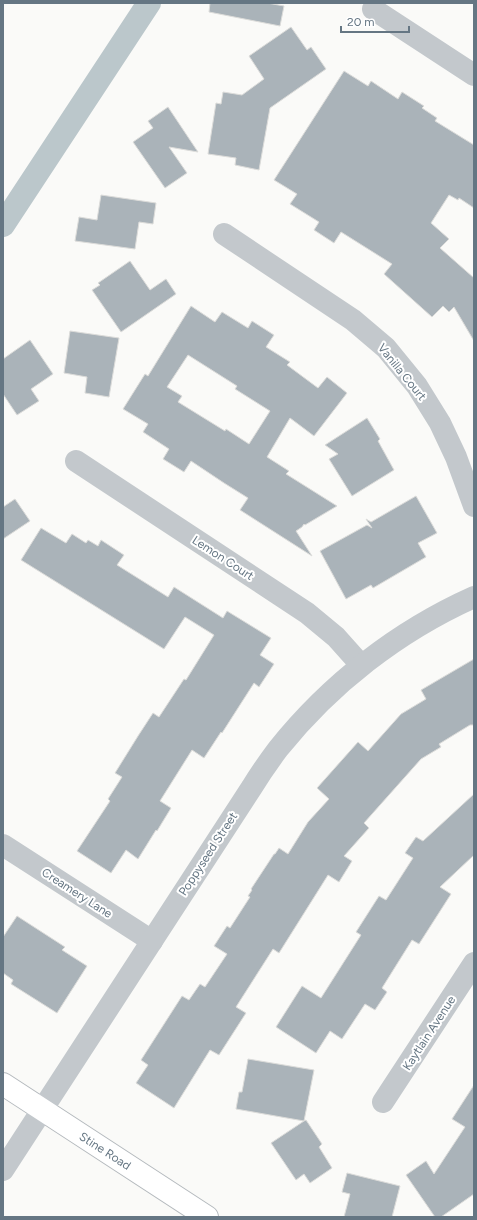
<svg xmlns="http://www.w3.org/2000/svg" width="477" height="1220" font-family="Figtree,sans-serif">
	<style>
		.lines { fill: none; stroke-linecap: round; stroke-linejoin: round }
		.canal { stroke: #bbc7cb; stroke-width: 24 }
		.building { fill: #aab3b9; stroke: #dcdcda; fill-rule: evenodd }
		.major-casing { stroke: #b5babe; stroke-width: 24 }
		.minor { stroke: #c3c8cc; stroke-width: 22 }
		.major { stroke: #fff; stroke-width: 22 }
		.labels { text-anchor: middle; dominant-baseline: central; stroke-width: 4; stroke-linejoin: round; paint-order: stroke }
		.street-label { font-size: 12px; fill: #657683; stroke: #fff }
	</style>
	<rect width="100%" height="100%" fill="#fafaf8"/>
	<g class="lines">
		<polyline class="canal" points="3,225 149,3"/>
	</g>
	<g class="building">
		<polygon points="210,3 267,3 284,6 280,26 209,12"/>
		<polygon points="291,27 307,50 311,47 326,69 270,108 259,170 235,165 236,158 208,154 216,103 221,104 223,92 242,95 264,79 249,56"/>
		<polygon points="344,71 368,86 371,81 398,99 402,92 424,106 422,108 437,118 435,121 474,145 474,208 459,198 458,200 449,195 431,223 449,239 440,248 474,278 474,341 454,307 449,312 443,306 432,317 384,274 392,264 341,232 334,243 314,230 319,222 290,204 297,194 274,180"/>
		<polygon points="168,107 198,152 169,147 187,173 165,188 133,142 153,128 148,121"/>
		<polygon points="101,195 156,203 153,224 139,222 135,249 75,241 79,217 97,220"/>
		<polygon points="130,261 150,290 166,279 176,294 121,332 92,290 100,285 98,283"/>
		<path d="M 191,306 L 215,322 L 222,312 L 248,328 L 252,321 L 274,335 L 266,347 L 290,362 L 287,365 L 318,388 L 327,377 L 347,393 L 314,436 L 290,418 L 267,457 L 289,471 L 286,474 L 337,506 L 305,525 L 304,524 L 302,527 L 296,531 L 312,556 L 240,510 L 248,498 L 224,483 L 191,461 L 184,472 L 163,459 L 169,449 L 143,432 L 148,424 L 123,409 L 145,374 L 148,376 ZM 188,355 L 237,386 L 235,389 L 270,411 L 249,444 L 226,429 L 225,431 L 178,402 L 182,396 L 167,387 Z"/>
		<polygon points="70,331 119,338 109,397 85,393 87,377 64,373"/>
		<polygon points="30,340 53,374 31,389 39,401 17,415 3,394 3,359"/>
		<polygon points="367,418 380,439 378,441 394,470 352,496 329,459 338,454 325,445"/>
		<polygon points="416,496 437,533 418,543 426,557 373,588 371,585 346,599 320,551 367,525 372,528 366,519 371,522"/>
		<polygon points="15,499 30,521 3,539 3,507"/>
		<polygon points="41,528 66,543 72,534 86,543 88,540 98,546 101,540 124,555 117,565 168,597 174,587 223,618 227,611 271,638 260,655 274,664 259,687 254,683 222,733 221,732 204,758 192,750 160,801 171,808 157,831 156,830 138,859 126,850 111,873 77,851 110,801 108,799 122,777 115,773 138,736 153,713 159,717 184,679 186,680 214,635 185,617 164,649 21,560"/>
		<polygon points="474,659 474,725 470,725 439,744 441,747 421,759 364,823 369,828 344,856 352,861 339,882 328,875 279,953 273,949 236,1007 246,1013 219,1055 210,1050 174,1108 136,1083 148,1065 141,1060 182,996 189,1000 200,984 205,987 227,954 214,946 227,926 230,928 250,897 248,896 252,890 251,889 274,854 275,854 279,848 288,854 308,822 329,799 317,788 358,742 368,751 401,714 426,699 421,690"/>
		<polygon points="474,794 474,855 440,887 451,894 419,944 412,940 382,988 387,992 375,1010 365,1004 342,1039 330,1031 316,1053 276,1027 302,986 321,998 361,935 356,932 379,896 386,900 413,858 405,853 416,837 423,841"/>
		<polygon points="17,916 65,947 62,950 87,966 57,1013 11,984 13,980 3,973 3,937"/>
		<polygon points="248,1059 314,1070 304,1121 306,1120 322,1144 319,1147 332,1168 310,1183 304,1174 296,1180 271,1143 304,1121 236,1109 239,1092 242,1092"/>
		<polygon points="474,1085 474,1194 441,1217 435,1217 406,1175 426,1161 434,1174 465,1127 452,1119"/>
		<polygon points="347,1173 400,1186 392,1217 344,1217 350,1194 342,1192"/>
	</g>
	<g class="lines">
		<defs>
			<polyline id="major" points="3,1084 207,1217"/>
		</defs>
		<use href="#major" class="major-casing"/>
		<g class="minor">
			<polyline points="373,9 474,75"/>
			<polyline points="224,234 353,320 386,348 417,386 440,423 456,457 474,506"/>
			<polyline points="76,461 307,613 336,637 361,665"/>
			<polyline points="3,845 152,941"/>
			<polyline points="383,1102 474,963"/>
			<path d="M 3,1170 L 252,787 C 260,774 269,761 278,749 C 330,684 398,631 474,597"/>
		</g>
		<use href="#major" class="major"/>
	</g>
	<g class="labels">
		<g class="street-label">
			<text transform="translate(402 372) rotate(51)">Vanilla Court</text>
			<text transform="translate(223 558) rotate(33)">Lemon Court</text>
			<text transform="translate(208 854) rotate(-57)">Poppyseed Street</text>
			<text transform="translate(77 893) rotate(33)">Creamery Lane</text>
			<text transform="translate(429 1033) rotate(-57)">Kaytlain Avenue</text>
			<text transform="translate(105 1151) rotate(33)">Stine Road</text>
		</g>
	</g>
	<rect width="477" height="1220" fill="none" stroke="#657683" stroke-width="8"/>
	<path d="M341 26v6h68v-6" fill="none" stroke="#657683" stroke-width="2"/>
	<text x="347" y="26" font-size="12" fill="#657683" stroke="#ffffff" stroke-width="3" paint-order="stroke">20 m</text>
</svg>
